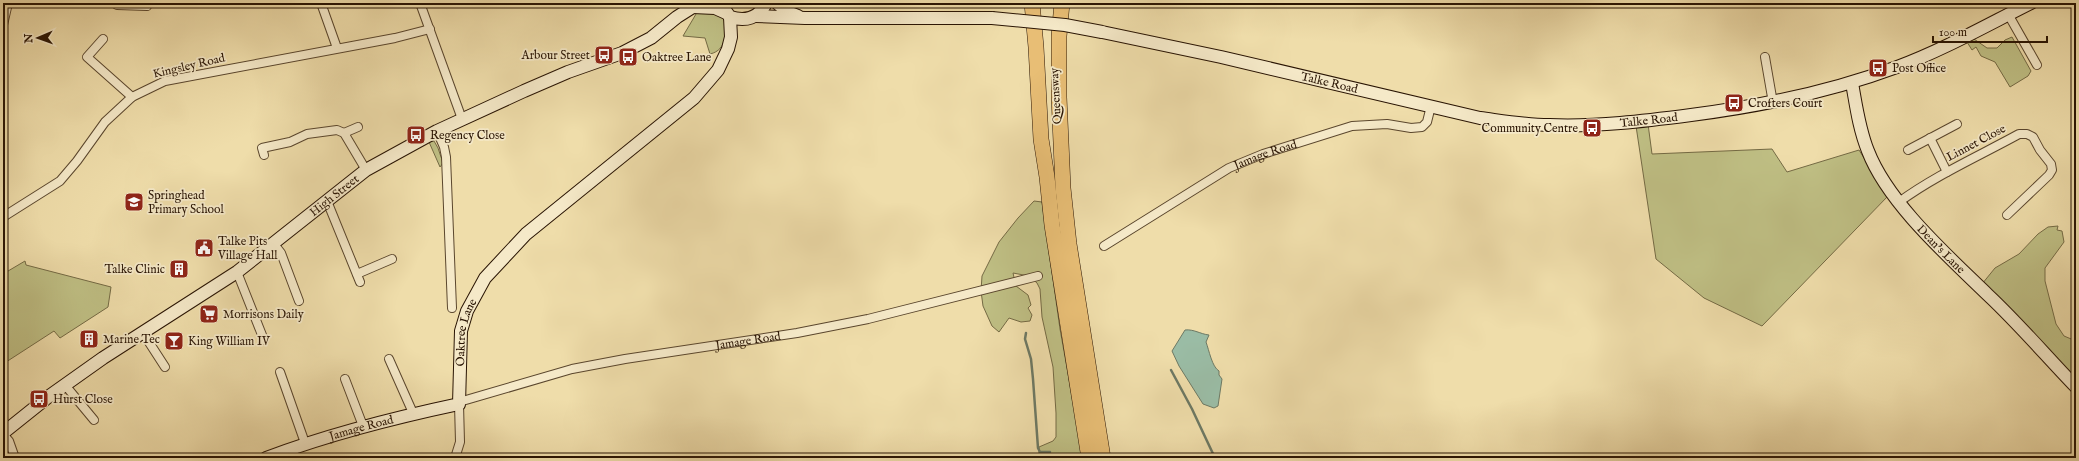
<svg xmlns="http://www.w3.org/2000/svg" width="2079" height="461" font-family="'IM FELL English',serif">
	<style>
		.green { fill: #bfbf84; stroke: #746a44 }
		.water { fill: #9abca5; stroke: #6d7964 }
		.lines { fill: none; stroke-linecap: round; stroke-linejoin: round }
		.stream { stroke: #6d7964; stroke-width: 2.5 }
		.street-casing { stroke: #5a462d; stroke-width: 10 }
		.secondary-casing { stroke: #291403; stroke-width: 14 }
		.highway-casing { stroke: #291403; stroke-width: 16 }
		.street { stroke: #f5e9c8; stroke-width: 8 }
		.secondary { stroke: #f5e9c8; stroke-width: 12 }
		.highway { stroke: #e8be75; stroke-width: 15 }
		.secondary-bridge-casing { stroke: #291403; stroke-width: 14; stroke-linecap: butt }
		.secondary-bridge { stroke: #f5e9c8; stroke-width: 12 }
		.labels { text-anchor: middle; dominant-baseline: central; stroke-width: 3.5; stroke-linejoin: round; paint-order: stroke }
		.poi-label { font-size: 12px; fill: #291403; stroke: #f5e9c8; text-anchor: start }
		.street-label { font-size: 12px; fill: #291403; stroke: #f5e9c8 }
	</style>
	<rect width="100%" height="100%" fill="#efddaa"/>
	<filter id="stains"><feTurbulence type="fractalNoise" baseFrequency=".005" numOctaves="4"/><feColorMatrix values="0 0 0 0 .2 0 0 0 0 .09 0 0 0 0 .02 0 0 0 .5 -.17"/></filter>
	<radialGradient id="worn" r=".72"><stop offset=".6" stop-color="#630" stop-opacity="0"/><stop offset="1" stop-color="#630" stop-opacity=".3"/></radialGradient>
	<g class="green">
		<path d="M 699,9 L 724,17 C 726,30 728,50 710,54 L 705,38 L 683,36 Z"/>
		<polygon points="2012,37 2031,71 2028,76 2010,87 1995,62 1981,56 1976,47 1972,50 1967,42 1974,39 1987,48 1997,48 2005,40"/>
		<polygon points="1648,124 1652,154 1772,149 1787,172 1859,150 1888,196 1762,326 1704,298 1656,259 1636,126"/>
		<polygon points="434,141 438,148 443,163 440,167 429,142"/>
		<polygon points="1034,201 1042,202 1060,329 1083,458 1039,458 1039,447 1053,441 1056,437 1056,413 1053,367 1042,317 1040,289 1037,283 1029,276 1013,273 1016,286 1028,295 1031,305 1028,308 1032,315 1030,321 1021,322 1009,318 999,332 992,326 983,306 981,291 982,276 999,242 1018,218"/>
		<polygon points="2058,226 2057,230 2062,231 2064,242 2045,268 2045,281 2056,324 2064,336 2076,341 2076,383 1982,284 1995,268 2019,254 2038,234 2048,227"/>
		<polygon points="25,261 26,265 111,287 108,307 60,338 54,331 3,364 3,274"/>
	</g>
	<path class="water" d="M 1185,330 C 1194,329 1200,334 1209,335 L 1206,342 C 1209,350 1212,367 1219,371 L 1219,375 L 1222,379 L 1218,406 L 1214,408 L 1203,404 L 1179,366 L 1172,351 Z"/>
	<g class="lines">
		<g class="stream">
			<polyline points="1026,333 1025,339 1031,359 1033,379 1038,448 1043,458"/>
			<polyline points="1171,370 1192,409 1215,458"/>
			<polyline points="1041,452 1050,452"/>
		</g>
		<defs>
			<g id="street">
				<polyline points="117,3 117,5 147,6"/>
				<polyline points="321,3 337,48"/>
				<polyline points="420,3 462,119"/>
				<polyline points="2008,14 2037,65"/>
				<polyline points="3,25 8,3"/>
				<polyline points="103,39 87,57 132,97"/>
				<polyline points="1765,57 1773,103"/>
				<polyline points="437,131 444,147 446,157 452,308"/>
				<polyline points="344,133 358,127"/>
				<polyline points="1930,138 1947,172"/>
				<polyline points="1908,150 1957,124"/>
				<polyline points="264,155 262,148 290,142 307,134 337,130 344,133 366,170"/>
				<polyline points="327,201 360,282"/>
				<path d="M 1899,202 C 1936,175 1979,156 2019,134 L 2027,134 L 2033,137 L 2040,150 L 2051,164 L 2052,170 L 2049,175 L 2007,215"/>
				<polyline points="3,217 60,181 77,161 105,122 132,97 165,81 395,38 430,29"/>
				<polyline points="274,244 281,253 299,301"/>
				<path id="s1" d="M 1104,246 L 1229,168 L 1263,154 L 1352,126 L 1387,124 L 1411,128 L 1422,127 L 1427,122 L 1431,106"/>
				<polyline points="237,272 264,340"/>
				<polyline points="357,274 392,259"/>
				<polyline points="143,333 165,367"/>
				<polyline points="389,359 413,413"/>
				<polyline points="280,372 305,443"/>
				<polyline points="345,379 363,426"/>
				<polyline points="65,385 94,420"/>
				<path id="s2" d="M 459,402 L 572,369 L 625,359 L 797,333 L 868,319 L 1038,276"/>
				<polyline points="3,434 9,441 15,458"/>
				<polyline points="455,458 460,442 459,404"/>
			</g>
			<g id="secondary">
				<path d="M 720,3 L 730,17 C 746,22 759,18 766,3"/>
				<polyline points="777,3 788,12 798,16"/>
				<polyline points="693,7 715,8 726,13"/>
				<polyline points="756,16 805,18 992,18"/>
				<path id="s3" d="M 1102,32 L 1221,57 L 1480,118 C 1503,121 1526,125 1549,125 C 1596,127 1645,121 1691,115 C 1762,106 1830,92 1897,67 C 1943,50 1987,25 2031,3"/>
				<path id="s4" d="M 1852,83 C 1856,105 1859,129 1868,151 C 1888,203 1948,256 1988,295 C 2019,324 2047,357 2076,387"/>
				<path id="s5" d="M 3,433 L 48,397 L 103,358 L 237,272 L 366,170 L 437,131 L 524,91 L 568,72 L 622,53 L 651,38 L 677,17 L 699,3"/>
				<path id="s6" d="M 266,458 C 329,434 393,418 459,404 L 461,331 L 467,311 L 485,278 L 526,234 L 694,98 L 718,70 L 728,49 L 731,37 L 730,17"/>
			</g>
			<g id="highway">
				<polyline points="1032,3 1036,47 1041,139 1047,177 1052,225 1089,458"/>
				<polyline points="1062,3 1059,36 1059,97 1063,188 1069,244 1103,458"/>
			</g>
		</defs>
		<use href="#street" class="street-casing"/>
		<use href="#secondary" class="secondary-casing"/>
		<use href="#highway" class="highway-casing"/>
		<use href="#street" class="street"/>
		<use href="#secondary" class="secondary"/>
		<use href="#highway" class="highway"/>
		<defs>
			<polyline id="secondary-bridge" points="992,18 1065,25 1102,32"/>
		</defs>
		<use href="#secondary-bridge" class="secondary-bridge-casing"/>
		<use href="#secondary-bridge" class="secondary-bridge"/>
	</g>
	<defs>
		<symbol id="bus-square" viewBox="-11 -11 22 22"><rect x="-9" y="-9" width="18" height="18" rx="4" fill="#8f2418" stroke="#f5e9c8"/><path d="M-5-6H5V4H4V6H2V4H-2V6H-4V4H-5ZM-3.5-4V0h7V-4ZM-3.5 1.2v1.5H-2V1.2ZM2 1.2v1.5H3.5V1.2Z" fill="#fff"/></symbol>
		<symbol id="school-square" viewBox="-11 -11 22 22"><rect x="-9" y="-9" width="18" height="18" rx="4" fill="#8f2418" stroke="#f5e9c8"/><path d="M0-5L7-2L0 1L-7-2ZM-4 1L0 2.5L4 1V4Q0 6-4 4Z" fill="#fff"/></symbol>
		<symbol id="civic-square" viewBox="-11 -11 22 22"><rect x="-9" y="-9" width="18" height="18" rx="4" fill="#8f2418" stroke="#f5e9c8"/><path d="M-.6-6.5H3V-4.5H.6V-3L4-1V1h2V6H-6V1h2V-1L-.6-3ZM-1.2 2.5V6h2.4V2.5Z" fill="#fff"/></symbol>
		<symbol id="building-square" viewBox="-11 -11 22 22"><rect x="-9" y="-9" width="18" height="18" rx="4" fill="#8f2418" stroke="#f5e9c8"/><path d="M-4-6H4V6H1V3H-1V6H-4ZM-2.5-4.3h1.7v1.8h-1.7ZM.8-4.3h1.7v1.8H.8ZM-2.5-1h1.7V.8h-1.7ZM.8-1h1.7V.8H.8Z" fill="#fff"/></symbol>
		<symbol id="supermarket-square" viewBox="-11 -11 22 22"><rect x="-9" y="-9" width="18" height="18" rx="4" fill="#8f2418" stroke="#f5e9c8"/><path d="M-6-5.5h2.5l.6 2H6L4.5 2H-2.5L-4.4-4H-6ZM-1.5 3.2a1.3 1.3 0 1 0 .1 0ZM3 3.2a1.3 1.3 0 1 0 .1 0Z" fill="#fff"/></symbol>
		<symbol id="bar-square" viewBox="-11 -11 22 22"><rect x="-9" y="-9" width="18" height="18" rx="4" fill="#8f2418" stroke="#f5e9c8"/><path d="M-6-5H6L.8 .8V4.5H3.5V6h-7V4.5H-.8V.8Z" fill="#fff"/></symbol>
	</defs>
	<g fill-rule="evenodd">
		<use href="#bus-square" x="593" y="44" width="22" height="22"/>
		<use href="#bus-square" x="617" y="46" width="22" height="22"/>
		<use href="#bus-square" x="1867" y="57" width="22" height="22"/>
		<use href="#bus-square" x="1723" y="92" width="22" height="22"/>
		<use href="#bus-square" x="1581" y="117" width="22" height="22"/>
		<use href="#bus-square" x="405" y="124" width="22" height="22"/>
		<use href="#school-square" x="123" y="191" width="22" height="22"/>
		<use href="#civic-square" x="193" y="237" width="22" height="22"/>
		<use href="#building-square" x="168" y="258" width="22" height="22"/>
		<use href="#supermarket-square" x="198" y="303" width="22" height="22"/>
		<use href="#building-square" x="78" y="328" width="22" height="22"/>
		<use href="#bar-square" x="163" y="330" width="22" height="22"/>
		<use href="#bus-square" x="28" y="388" width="22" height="22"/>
	</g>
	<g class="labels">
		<g class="poi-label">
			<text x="590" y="55" text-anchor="end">Arbour Street</text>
			<text x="642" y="57">Oaktree Lane</text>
			<text x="1892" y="68">Post Office</text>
			<text x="1748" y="103">Crofters Court</text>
			<text x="1578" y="128" text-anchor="end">Community Centre</text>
			<text x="430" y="135">Regency Close</text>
			<text x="148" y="195">Springhead<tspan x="148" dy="14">Primary School</tspan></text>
			<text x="218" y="241">Talke Pits<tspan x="218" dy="14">Village Hall</tspan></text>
			<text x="165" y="269" text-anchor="end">Talke Clinic</text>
			<text x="223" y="314">Morrisons Daily</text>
			<text x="103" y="339">Marine Tec</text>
			<text x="188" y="341">King William IV</text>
			<text x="53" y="399">Hurst Close</text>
		</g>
		<g class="street-label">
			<text transform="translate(189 66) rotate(-13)">Kingsley Road</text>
			<text stroke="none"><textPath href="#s3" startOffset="233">Talke Road</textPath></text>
			<text transform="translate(1056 96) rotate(-93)">Queensway</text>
			<text stroke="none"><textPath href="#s3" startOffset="557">Talke Road</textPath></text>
			<text transform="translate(1976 143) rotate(-28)">Linnet Close</text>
			<text stroke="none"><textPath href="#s1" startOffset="186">Jamage Road</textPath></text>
			<text stroke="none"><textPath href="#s5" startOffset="408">High Street</textPath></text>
			<text stroke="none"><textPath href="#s4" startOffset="193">Dean's Lane</textPath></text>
			<text stroke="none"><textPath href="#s6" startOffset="273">Oaktree Lane</textPath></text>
			<text stroke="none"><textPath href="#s2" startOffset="296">Jamage Road</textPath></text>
			<text stroke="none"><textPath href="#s6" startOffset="100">Jamage Road</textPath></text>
		</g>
	</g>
	<rect width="2079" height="461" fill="none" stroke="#efddaa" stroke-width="16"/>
	<rect x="4" y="4" width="2071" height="453" fill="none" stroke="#291403" stroke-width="2"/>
	<rect x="8" y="8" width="2063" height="445" fill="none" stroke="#291403"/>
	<g transform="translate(38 38) rotate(268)" stroke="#f5e9c8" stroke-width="3" paint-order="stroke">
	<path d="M0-3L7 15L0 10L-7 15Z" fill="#291403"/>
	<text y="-6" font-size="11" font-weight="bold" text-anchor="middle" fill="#291403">N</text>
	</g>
	<path d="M1933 36v6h114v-6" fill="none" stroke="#291403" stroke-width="2"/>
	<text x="1939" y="36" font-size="12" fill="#291403" stroke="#f5e9c8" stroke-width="3" paint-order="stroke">100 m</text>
	<rect width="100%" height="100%" filter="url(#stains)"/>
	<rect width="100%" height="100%" fill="url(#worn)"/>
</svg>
